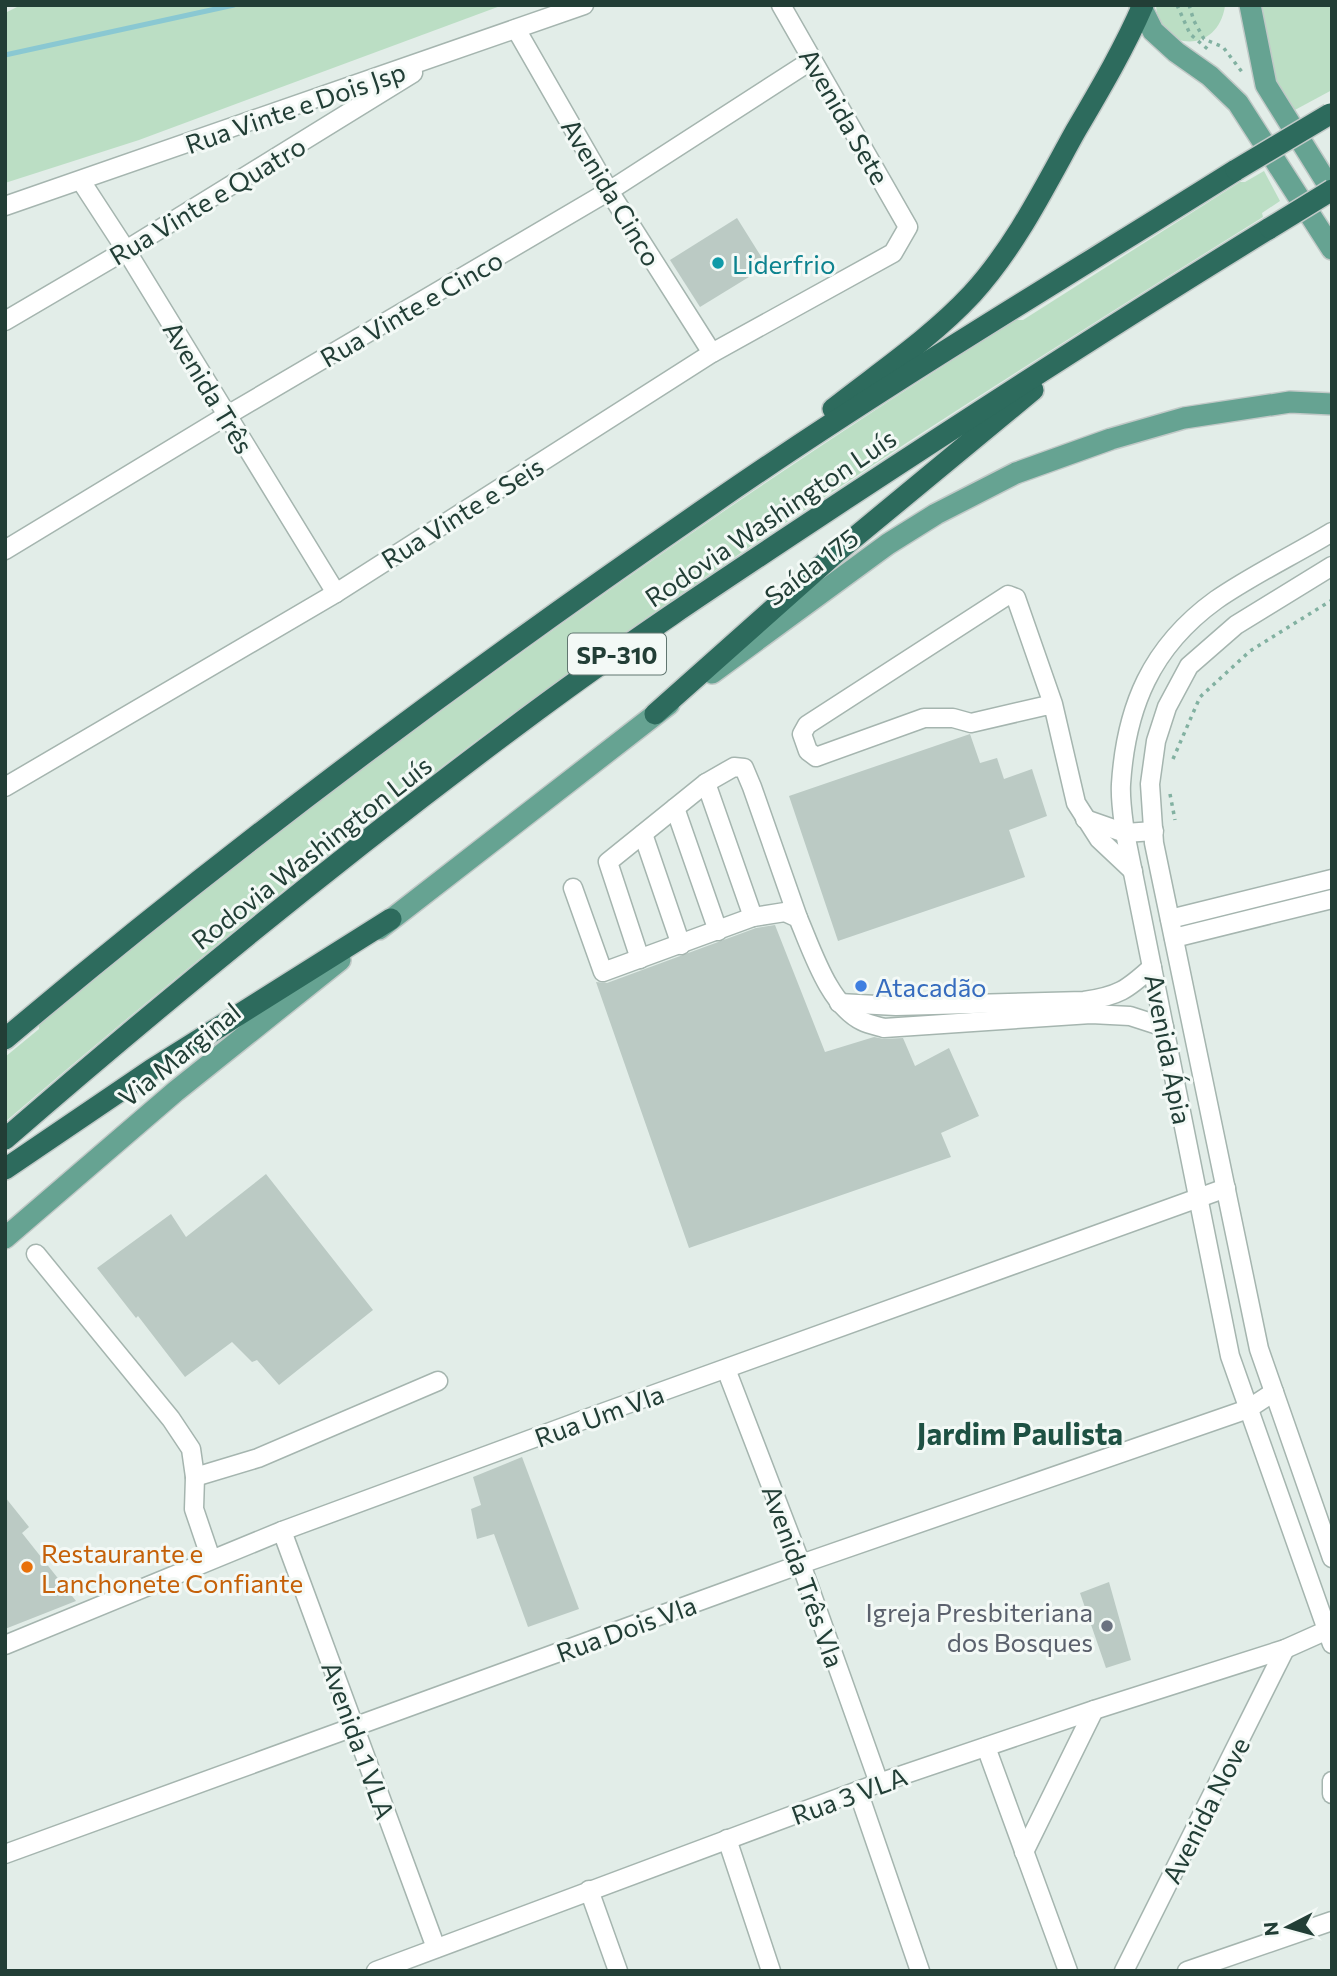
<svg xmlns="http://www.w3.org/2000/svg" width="1337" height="1976" font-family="Commissioner,sans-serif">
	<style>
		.green { fill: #bbdec4 }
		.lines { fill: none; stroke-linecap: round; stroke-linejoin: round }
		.stream { stroke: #8ac8d2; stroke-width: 5 }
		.building { fill: #bbcac4 }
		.minor-casing { stroke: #a5b5af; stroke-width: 21 }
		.major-casing { stroke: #c1c9c7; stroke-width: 24 }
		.highway-casing { stroke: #c1c9c7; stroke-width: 24 }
		.path { stroke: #82b1a1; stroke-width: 3.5; stroke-dasharray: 3.5 5; stroke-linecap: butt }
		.minor { stroke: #fff; stroke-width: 18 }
		.major { stroke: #66a392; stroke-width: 21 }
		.highway { stroke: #2d6b5d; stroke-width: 21 }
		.highway-bridge-casing { stroke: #c1c9c7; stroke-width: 24; stroke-linecap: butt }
		.highway-bridge { stroke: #2d6b5d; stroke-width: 21 }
		.culture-dot { fill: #0f9aa8; stroke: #f3f9f6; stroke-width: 2.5 }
		.shop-dot { fill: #3f7fe0; stroke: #f3f9f6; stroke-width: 2.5 }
		.food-dot { fill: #e8710a; stroke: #f3f9f6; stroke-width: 2.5 }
		.worship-dot { fill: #6b7280; stroke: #f3f9f6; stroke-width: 2.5 }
		.labels { text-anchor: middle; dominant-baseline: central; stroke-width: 6; stroke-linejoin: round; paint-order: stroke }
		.shield { fill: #f3f9f6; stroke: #617670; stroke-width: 2 }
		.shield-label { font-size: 24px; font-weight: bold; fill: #223e36 }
		.street-label { font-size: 26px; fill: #223e36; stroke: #f3f9f6 }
		.culture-label { font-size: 26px; fill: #0d838f; stroke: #f3f9f6; text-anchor: start }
		.shop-label { font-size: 26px; fill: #366cbe; stroke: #f3f9f6; text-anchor: start }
		.food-label { font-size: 26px; fill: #c56008; stroke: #f3f9f6; text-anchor: start }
		.worship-label { font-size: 26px; fill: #5b616d; stroke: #f3f9f6; text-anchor: end }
		.quarter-label { font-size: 30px; font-weight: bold; fill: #1e5143; stroke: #f3f9f6 }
	</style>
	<rect width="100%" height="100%" fill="#e2ede8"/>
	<g class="green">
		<polygon points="21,5 503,5 139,140 5,183 5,13"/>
		<path d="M 1156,5 L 1225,5 L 1225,6 C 1218,54 1159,53 1156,5 Z"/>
		<polygon points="1261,5 1332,5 1332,90 1293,111 1273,75"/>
		<path d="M 1264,171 L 1280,201 L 1262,213 L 1263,217 C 1010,375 756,535 515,712 C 340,841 171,980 5,1122 L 5,1057 L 39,1029 L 39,1025 C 117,962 194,896 275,835 C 514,653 761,480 1016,320 L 1023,320 L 1240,182 L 1245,182 Z"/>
	</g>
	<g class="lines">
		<polyline class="stream" points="5,55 234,5"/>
	</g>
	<g class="building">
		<polygon points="737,218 767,266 700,307 670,260"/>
		<polygon points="970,734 980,763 997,758 1004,779 1032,769 1047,816 1009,830 1025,877 838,941 789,796"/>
		<polygon points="775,925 825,1052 874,1037 884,1039 903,1038 915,1066 949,1048 979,1116 941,1133 951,1157 689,1248 596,982 607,983 756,928"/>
		<polygon points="266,1174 373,1310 279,1385 257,1360 252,1362 232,1342 185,1377 138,1316 136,1318 97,1268 171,1214 186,1237"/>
		<polygon points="522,1457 579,1609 528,1627 494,1534 477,1539 471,1509 481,1505 473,1477"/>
		<polygon points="5,1497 29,1527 22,1533 76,1601 5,1629"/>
		<polygon points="1109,1582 1131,1660 1106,1668 1080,1593"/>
	</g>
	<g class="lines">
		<defs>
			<g id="minor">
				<polyline points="516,29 609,191 712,353"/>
				<polyline points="81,181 126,250 336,593"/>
				<polyline points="5,206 584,5"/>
				<polyline points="5,321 126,250 413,73"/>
				<path d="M 1332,532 C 1294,555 1252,575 1216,600 C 1151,647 1126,707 1121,784 C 1120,800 1123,817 1125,833 L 1230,1356 L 1332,1644"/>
				<polyline points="5,550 226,416 609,191 812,60"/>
				<polyline points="1332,566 1236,625 1189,666 1167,707 1156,741 1150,784 1154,843 1259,1349 1332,1558"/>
				<polyline points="1053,704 971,723 953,718 924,718 816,757 808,751 802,734 807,725 1008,595 1016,598 1053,704 1076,803 1099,839 1133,871"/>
				<polyline points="706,783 753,917"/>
				<polyline points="5,787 336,593 712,353 893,253 908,227 781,5"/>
				<polyline points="675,808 718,931"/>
				<polyline points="1085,819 1125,833 1154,831"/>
				<polyline points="643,834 681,945"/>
				<path d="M 573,888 L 603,972 L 753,917 L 785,912 L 798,918 C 812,950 829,1005 862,1021 C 868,1024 877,1026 884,1028 L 1091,1014 L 1130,1016 L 1164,1027"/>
				<polyline points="1170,919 1332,879"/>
				<polyline points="1174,938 1332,899"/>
				<polyline points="640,959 608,862 706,783 734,767 744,768 752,787 798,918"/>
				<path d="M 839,1003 L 896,1006 L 1084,1001 C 1118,996 1127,990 1152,967"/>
				<polyline points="36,1254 171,1419 191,1449 195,1477 194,1509 211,1559"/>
				<polyline points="726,1369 801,1564 879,1783"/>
				<polyline points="195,1477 258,1458 438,1381"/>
				<polyline points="282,1531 436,1948"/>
				<polyline points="5,1645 282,1531 580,1421 1226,1188"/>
				<polyline points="986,1747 1068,1971"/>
				<polyline points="1332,1781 1332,1794"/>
				<polyline points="858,1791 920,1971"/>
				<polyline points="727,1839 771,1971"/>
				<polyline points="1024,1852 1094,1710"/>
				<polyline points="5,1854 801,1564 1248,1409 1274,1392"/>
				<polyline points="589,1890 618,1971"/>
				<polyline points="376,1971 879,1783 1094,1710 1285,1649 1332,1628"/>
				<polyline points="1124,1971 1285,1649"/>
				<polyline points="1187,1971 1332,1921"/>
			</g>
			<g id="major">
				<polyline points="1140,5 1153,31 1176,52 1210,76 1238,103 1332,249"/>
				<polyline points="1250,5 1266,85 1332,191"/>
				<polyline points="712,673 888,544 936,514 1016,473 1111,439 1184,418 1290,402 1332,404"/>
				<polyline points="379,929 669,704"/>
				<polyline points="5,1238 176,1091 340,960"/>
			</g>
			<g id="highway">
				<path d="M 833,409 C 880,372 931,338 972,294 C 1015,247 1044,188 1075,132 C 1099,91 1124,49 1143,5"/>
				<polyline points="655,714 837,552 1033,390"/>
				<path d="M 5,1039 C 230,849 469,671 712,504 C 882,386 1061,280 1236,170"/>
				<path d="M 5,1139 C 177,990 354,846 536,711 C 637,636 743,567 847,498 C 987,406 1128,315 1270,228"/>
				<polyline points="5,1169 151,1070 391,919"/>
			</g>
		</defs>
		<use href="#minor" class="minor-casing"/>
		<use href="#major" class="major-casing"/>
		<use href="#highway" class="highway-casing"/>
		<g class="path">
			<polyline points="1177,5 1190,34 1211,52"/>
			<polyline points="1189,5 1194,21 1204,39 1223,47 1242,72"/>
			<polyline points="1173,759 1200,697 1250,651 1332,600"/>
			<polyline points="1170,794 1175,820"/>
		</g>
		<use href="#minor" class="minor"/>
		<use href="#major" class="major"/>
		<use href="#highway" class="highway"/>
		<defs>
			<g id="highway-bridge">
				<polyline points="1236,170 1330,114"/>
				<polyline points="1270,228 1332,190"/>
			</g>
		</defs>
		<use href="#highway-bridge" class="highway-bridge-casing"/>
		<use href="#highway-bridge" class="highway-bridge"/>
	</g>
	<circle class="culture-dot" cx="718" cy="263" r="7"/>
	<circle class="shop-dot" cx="861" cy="986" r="7"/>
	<circle class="food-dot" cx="27" cy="1567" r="7"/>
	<circle class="worship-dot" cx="1107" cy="1626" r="7"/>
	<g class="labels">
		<rect class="shield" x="568" y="633.5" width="98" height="41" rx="5"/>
		<g class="shield-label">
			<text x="617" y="654">SP-310</text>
		</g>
		<g class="street-label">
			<text transform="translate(295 107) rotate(-19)">Rua Vinte e Dois Jsp</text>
			<text transform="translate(845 116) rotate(60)">Avenida Sete</text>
			<text transform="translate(612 192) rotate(59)">Avenida Cinco</text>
			<text transform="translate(207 200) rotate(-31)">Rua Vinte e Quatro</text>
			<text transform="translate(411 308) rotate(-30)">Rua Vinte e Cinco</text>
			<text transform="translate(209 387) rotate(59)">Avenida Três</text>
			<text transform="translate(462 512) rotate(-32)">Rua Vinte e Seis</text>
			<text transform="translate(770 517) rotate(-34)">Rodovia Washington Luís</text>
			<text transform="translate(811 566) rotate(-37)">Saída 175</text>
			<text transform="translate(311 852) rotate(-38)">Rodovia Washington Luís</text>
			<text transform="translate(1169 1049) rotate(79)">Avenida Ápia</text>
			<text transform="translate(179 1054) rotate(-39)">Via Marginal</text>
			<text transform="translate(599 1415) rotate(-20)">Rua Um Vla</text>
			<text transform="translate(804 1576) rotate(70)">Avenida Três Vla</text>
			<text transform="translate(626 1628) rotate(-20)">Rua Dois Vla</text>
			<text transform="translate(359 1740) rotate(70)">Avenida 1 VLA</text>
			<text transform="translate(849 1795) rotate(-20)">Rua 3 VLA</text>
			<text transform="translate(1205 1810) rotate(-63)">Avenida Nove</text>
		</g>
		<g class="culture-label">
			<text x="732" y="263">Liderfrio</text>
		</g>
		<g class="shop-label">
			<text x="875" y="986">Atacadão</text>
		</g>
		<g class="food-label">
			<text x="41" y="1552">Restaurante e<tspan x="41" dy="30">Lanchonete Confiante</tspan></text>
		</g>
		<g class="worship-label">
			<text x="1093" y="1611">Igreja Presbiteriana<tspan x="1093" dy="30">dos Bosques</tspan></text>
		</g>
		<g class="quarter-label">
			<text x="1020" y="1432">Jardim Paulista</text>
		</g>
	</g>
	<rect width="1337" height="1976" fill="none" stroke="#223e36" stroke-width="14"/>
	<g transform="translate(1288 1927) rotate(264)" stroke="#f3f9f6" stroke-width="5" paint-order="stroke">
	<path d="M0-5L12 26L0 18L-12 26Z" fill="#223e36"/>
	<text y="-10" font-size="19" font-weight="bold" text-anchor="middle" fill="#223e36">N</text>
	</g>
</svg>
